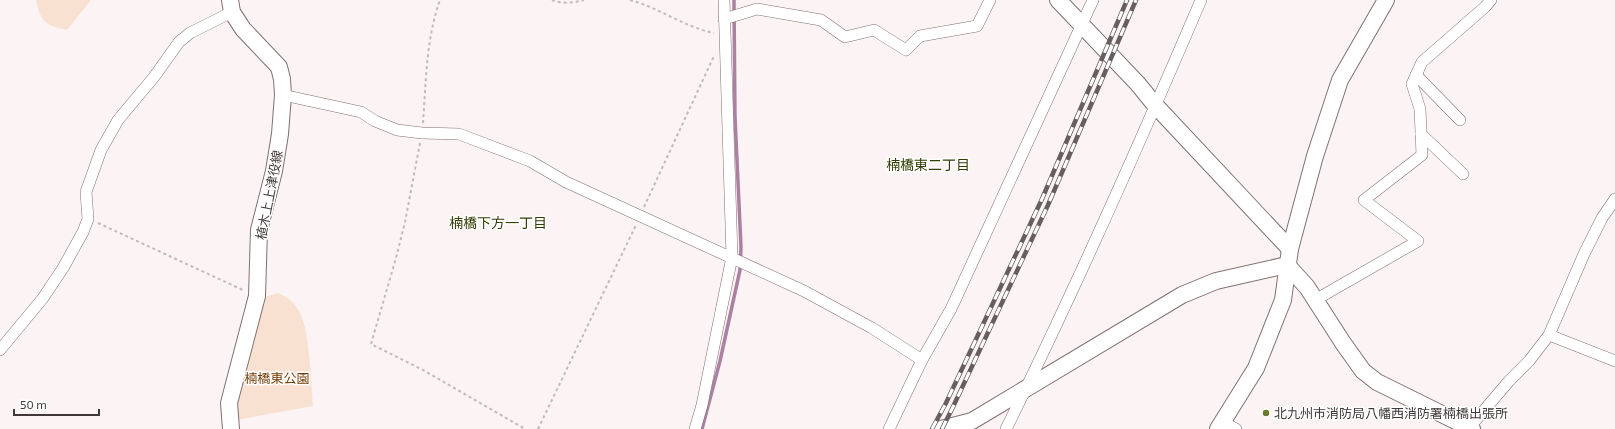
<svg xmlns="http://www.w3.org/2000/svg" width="1615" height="429" font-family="'Exo 2','Noto Sans JP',sans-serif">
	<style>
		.green { fill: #f8e1d1 }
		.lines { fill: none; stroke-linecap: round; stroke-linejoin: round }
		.stream { stroke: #ab80a2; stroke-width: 3.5 }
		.street-casing { stroke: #827071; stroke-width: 12 }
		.secondary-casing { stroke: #827071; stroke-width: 18 }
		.path { stroke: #c2baba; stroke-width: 2; stroke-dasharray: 3 3; stroke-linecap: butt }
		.street { stroke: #fff; stroke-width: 11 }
		.secondary { stroke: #fff; stroke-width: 16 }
		.rail-casing { stroke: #675f5f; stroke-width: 4.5 }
		.rail { stroke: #fff; stroke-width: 3; stroke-dasharray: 9; stroke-linecap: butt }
		.poi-dot { fill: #697c2c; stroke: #fff; stroke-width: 1.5 }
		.labels { text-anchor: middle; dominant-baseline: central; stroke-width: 3; stroke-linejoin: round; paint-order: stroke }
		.street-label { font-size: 13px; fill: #413939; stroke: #fff }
		.park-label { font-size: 13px; fill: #733b01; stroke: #fff }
		.poi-label { font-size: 13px; fill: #413939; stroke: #fff; text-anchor: start }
		.neighbourhood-label { font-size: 14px; fill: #323e03; stroke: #fff }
	</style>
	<rect width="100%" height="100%" fill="#fcf4f4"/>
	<g class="green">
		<path d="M 36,0 L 91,0 L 67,30 C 45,25 41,23 36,0 Z"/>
		<path d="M 278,293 C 288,297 295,303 300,313 C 310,334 311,382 313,406 L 237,420 L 237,397 L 262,302 L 265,297 Z"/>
	</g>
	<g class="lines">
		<polyline class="stream" points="702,429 720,361 740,270 741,247 735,117 734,0"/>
		<defs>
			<g id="street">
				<polyline points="724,19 757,9 821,20 845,37 874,30 906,50 920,36 977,26 990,0"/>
				<polyline points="1416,75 1460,120"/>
				<polyline points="283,95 361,112 375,121 397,130 422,133 459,134 530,161 566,182 804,291 872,328 922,360"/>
				<polyline points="1421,134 1463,174"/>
				<polyline points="1315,300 1418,241 1364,200 1422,155 1420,109 1412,84 1422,62 1485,7 1491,0"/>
				<polyline points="1549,335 1615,361"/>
				<polyline points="0,350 43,298 63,268 83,232 88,219 86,192 101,150 118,120 154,77 179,42 190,33 232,12"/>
				<polyline points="1223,422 1236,429"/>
				<polyline points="1469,428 1509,381 1529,361 1549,335 1584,254 1602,218 1615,199"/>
				<polyline points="695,429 702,405 732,257 724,0"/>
				<polyline points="889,429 922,360 951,309 1093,0"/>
				<path d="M 1006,429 C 1076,288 1139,145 1201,0"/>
			</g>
			<g id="secondary">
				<polyline points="230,0 232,12 243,29 279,67 282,79 283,95 280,134 274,171 259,230 257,296 229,403 231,429"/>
				<polyline points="1058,0 1138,84 1155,105 1290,249"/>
				<polyline points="1287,265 1307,287 1343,343 1363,371 1377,382 1472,429"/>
				<polyline points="941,429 972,421 1182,295 1216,281 1287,265"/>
				<polyline points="1218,429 1256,368 1283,300 1290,249 1315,156 1340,80 1386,0"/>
			</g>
		</defs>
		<use href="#street" class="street-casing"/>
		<use href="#secondary" class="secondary-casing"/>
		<g class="path">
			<path d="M 552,0 C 561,4 574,3 584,0"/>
			<path d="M 630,0 C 660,8 684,27 714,33"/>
			<path d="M 423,123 C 426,82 426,39 440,0"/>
			<polyline points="420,143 405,222 396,258 371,344 423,370 525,429"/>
			<polyline points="644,207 714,56"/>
			<polyline points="98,223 245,291"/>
			<polyline points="538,429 636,225"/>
		</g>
		<use href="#street" class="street"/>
		<use href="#secondary" class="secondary"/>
		<defs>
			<g id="rail">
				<polyline points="932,429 946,403 1042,199 1127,0"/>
				<polyline points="942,429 952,409 1048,205 1136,0"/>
			</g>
		</defs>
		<use href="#rail" class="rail-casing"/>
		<use href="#rail" class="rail"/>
	</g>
	<circle class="poi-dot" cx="1266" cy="413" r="4"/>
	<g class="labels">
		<g class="street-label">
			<text transform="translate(269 195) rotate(-79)">植木上上津役線</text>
		</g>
		<g class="park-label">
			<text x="277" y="378">楠橋東公園</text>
		</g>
		<g class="poi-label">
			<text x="1274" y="413">北九州市消防局八幡西消防署楠橋出張所</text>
		</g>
		<g class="neighbourhood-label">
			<text x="928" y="164">楠橋東二丁目</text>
			<text x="498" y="222">楠橋下方一丁目</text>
		</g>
	</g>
	<path d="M14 409v6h85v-6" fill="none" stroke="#413939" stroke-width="2"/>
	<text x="20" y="409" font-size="12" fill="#413939" stroke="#ffffff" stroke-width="3" paint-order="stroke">50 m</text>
</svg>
